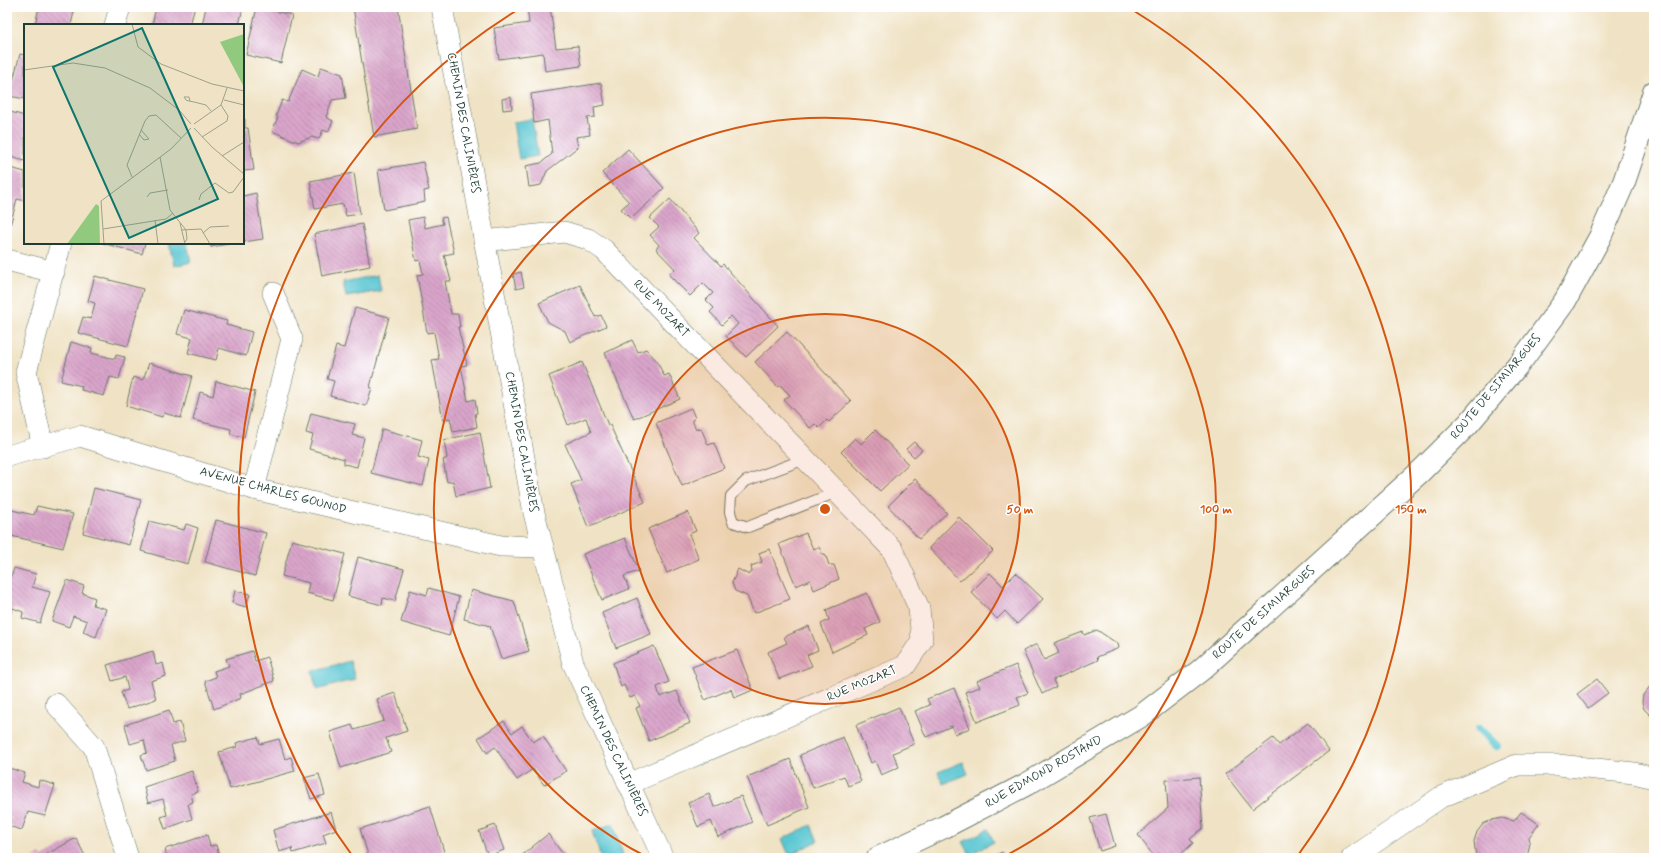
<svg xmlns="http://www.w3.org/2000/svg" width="1661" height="865" font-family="Mynerve,sans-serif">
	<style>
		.water { fill: #5ac6d2; stroke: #3c8283 }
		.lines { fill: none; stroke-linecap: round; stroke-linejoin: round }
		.stream { stroke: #5ac6d2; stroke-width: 8 }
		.building { fill: url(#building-back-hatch) }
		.lane-casing { stroke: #687767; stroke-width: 12 }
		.street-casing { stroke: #687767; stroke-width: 22 }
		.secondary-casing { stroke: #687767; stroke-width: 24 }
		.lane { stroke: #fff; stroke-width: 10 }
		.street { stroke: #fff; stroke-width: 21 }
		.secondary { stroke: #fff; stroke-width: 22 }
		.ring { fill: none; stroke: #d45610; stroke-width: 2 }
		.labels { text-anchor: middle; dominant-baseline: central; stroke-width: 3; stroke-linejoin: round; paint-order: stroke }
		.street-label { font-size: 12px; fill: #1f3d34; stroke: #fff }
		.inset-road { fill: none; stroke: #9ca18b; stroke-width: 1 }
		.view { fill: #0f766e; fill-opacity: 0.15; stroke: #0f766e; stroke-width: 2 }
		.inset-edge { fill: none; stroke: #1f3d34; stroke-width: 2 }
		.centre { fill: #d45610; stroke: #fff; stroke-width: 2 }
		.ring-label { font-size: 12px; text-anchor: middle; font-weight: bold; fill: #d45610; stroke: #fff; stroke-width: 3; stroke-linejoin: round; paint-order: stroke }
	</style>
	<defs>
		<pattern id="building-back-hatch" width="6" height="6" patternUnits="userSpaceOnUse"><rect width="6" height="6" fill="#daa5cb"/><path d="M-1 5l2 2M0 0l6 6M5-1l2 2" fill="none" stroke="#b088a6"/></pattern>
	</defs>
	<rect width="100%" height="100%" fill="#fff"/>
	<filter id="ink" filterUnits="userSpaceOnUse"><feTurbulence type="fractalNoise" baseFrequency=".025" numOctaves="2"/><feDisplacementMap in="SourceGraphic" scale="8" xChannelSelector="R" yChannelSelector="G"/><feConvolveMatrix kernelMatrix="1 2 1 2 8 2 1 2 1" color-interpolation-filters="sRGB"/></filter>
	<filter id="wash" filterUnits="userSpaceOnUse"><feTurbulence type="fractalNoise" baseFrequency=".012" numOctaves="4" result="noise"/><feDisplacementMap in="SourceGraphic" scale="16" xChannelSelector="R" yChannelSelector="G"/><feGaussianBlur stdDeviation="0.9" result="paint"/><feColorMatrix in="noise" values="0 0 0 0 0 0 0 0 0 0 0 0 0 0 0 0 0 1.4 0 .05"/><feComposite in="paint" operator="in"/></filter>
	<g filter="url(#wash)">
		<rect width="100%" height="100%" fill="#f0e3c5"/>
		<g class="water">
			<polygon points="532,119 538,156 519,159 513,122"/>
			<polygon points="169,243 187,243 191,262 174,266"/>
			<polygon points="378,275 381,291 346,297 343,282"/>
			<polygon points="350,661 355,679 317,690 312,671"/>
			<polygon points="963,762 968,774 943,784 938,772"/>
			<polygon points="613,824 624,858 601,858 592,831"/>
			<polygon points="811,825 818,841 789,855 782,839"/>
			<polygon points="988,829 994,842 970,854 963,842"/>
		</g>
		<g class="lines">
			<polyline class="stream" points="1479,729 1497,746"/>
		</g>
		<g id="blocks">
			<g class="building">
				<polygon points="39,7 75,7 71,25 35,25"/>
				<polygon points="156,7 195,7 190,25 152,25"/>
				<polygon points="206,7 243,7 239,25 202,25"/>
				<polygon points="257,7 292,15 281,63 246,55"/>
				<polygon points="353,7 398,7 417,129 374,137"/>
				<polygon points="527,7 550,7 556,48 578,46 581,66 545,71 543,53 499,59 494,28 529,23"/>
				<polygon points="20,54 25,55 25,99 9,96"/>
				<polygon points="321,67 342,74 346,98 332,100 326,117 333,121 328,132 323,130 319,139 312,137 298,142 272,131 278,117 276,116 282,100 288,102 302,69 318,76"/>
				<polygon points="601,83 605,105 594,107 595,117 587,118 590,135 576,137 578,147 547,171 541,185 529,187 526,166 541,163 552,154 548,120 534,123 531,94"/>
				<polygon points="511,97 512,109 503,110 502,99"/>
				<polygon points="7,111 25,116 25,161 7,156"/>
				<polygon points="243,119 245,119 245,128 248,128 254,170 243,171"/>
				<polygon points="628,149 664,188 631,219 621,209 629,202 602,173"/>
				<polygon points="423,162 429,190 424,191 425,202 384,210 378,170"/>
				<polygon points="7,167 25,172 25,201 17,199 10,226 7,225"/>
				<polygon points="354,173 360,214 346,216 343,204 315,209 310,181"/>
				<polygon points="256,193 263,239 243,242 243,196"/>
				<polygon points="670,199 699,233 694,238 721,266 723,264 778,326 746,357 726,336 738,324 731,316 722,325 710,312 714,308 706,300 713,293 703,283 690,296 669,275 675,269 656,249 659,245 650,235 659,227 650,218"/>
				<polygon points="423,217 425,228 443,224 441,218 446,217 454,253 444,255 451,281 445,281 451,314 458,314 460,327 458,327 467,365 461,366 468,401 475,399 477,413 475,414 477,427 453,432 450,418 443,420 432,360 439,359 434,332 427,333 417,275 423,274 420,260 416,261 408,220"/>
				<polygon points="362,224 370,266 322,276 314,234"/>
				<polygon points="103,243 145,243 142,254"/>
				<polygon points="210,243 229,243 229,244 211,247"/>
				<polygon points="521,272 524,287 516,289 513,274"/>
				<polygon points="95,276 143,289 128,346 78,333 83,317 91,319 95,303 88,301"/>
				<polygon points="580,285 595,317 601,315 606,326 570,342 565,331 548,322 539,303"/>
				<polygon points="355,308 389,317 370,387 372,388 366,406 330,396 334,381 327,379 336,346 344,348"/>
				<polygon points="184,310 227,321 226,325 252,332 246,356 219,348 216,360 188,353 192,338 177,334"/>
				<polygon points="787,332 851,401 829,422 827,420 819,428 815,424 810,428 784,400 790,395 780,385 778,387 755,362"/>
				<polygon points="632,340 638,352 646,349 657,361 664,376 669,374 680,399 634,419 605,353"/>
				<polygon points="71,342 92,348 91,353 115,359 116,355 125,357 119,379 110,377 104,396 81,390 82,386 61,381"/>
				<polygon points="582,362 608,425 610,425 645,502 588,527 571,484 581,480 565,444 591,432 586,418 568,425 549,376"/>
				<polygon points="149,363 192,376 181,418 164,413 162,417 126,406 133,377 143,380"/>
				<polygon points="216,381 255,392 244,437 230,434 231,429 193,420 200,392 213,396"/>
				<polygon points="691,408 695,418 692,420 696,429 701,428 708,445 714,443 724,468 682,486 656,423"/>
				<polygon points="311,413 355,424 352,435 364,438 357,467 344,464 344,459 309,449 313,435 306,433"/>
				<polygon points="382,429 422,440 418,457 429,460 423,486 371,473"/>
				<polygon points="875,430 908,464 880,491 841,452 855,438 861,444"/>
				<polygon points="480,432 490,488 456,496 453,481 447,482 443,460 447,458 444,440"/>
				<polygon points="914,442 922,450 914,457 906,449"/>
				<polygon points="915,479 947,513 919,539 888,506"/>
				<polygon points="94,488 141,500 129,545 83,533"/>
				<polygon points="37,506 73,514 63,548 7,535 7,509 34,515"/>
				<polygon points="688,512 696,531 689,534 699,559 667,573 648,529"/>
				<polygon points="959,517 993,551 960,581 929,548"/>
				<polygon points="216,520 266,533 255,576 205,562"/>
				<polygon points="149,521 184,530 186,524 198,528 188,564 141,551"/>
				<polygon points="806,533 813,549 819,547 822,554 825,554 829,565 834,565 839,579 814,590 810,580 796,586 779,544"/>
				<polygon points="625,538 639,571 624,576 629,589 602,600 583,554"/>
				<polygon points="292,540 345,554 333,600 307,593 309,583 282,576"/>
				<polygon points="769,549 790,599 754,613 747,596 735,591 732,583 738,569 749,575 752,571 751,566 762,562 759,553"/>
				<polygon points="358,557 404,569 395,601 383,598 382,605 348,596"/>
				<polygon points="14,568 36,574 32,587 50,592 40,623 22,618 23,612 13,608 8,621 7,621 7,574 12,575"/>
				<polygon points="990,573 1003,586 1016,573 1043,599 1017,624 1005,611 997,619 971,592"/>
				<polygon points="67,580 84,586 82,593 95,598 93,605 106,609 96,637 83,632 87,621 73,616 69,627 52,621"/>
				<polygon points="429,588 459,597 449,636 401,622 410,590 427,595"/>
				<polygon points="471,590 514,601 529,651 501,659 490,626 464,619"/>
				<polygon points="235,591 250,594 246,607 232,603"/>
				<polygon points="867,593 880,622 865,629 868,635 832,652 821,624 829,620 826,610"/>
				<polygon points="637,598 651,634 616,648 602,613"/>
				<polygon points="809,626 818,650 807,655 812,666 779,679 768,652 787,643 784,637"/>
				<polygon points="1097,630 1118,644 1119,648 1097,657 1098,660 1053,680 1056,687 1042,694 1023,651 1037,644 1044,660 1059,653 1054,643 1083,632 1084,635"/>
				<polygon points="654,646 669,682 657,687 660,697 677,691 690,723 649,741 636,708 640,706 635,696 630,698 624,685 621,687 613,663"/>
				<polygon points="737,650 753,690 734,698 731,689 705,700 692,667"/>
				<polygon points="153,651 156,665 163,663 166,676 151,681 156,699 127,709 121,692 128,690 125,677 112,681 107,665"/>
				<polygon points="252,651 255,661 267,657 274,681 240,694 241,698 214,709 205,681 216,677 214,671 229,666 226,659"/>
				<polygon points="1016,665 1028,693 1017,697 1020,705 977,722 965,692 980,687 977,681"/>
				<polygon points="1597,679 1608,693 1588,708 1577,694"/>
				<polygon points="1653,683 1654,683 1654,719 1644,709 1642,702 1643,695"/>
				<polygon points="954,688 970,728 955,734 952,726 926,737 915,711 930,705 927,699"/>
				<polygon points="395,693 407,731 386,738 391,752 341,768 330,732 352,725 354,730 384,721 377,699"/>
				<polygon points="899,707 914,744 893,753 899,767 881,775 875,761 871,763 856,725"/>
				<polygon points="169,710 173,724 180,722 185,741 171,745 175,761 146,770 141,755 147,753 144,740 130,744 125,725"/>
				<polygon points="504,721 512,733 522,726 533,742 543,736 566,771 544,785 533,769 517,780 495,747 487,753 478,738"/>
				<polygon points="1308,723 1329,751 1252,809 1225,774 1273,738 1279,745"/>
				<polygon points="258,737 260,744 279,739 285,759 291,757 295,771 230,789 219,752 237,747 236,743"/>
				<polygon points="843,737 861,781 848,786 844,776 813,788 800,755"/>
				<polygon points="790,759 809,807 767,825 747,777"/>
				<polygon points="9,768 25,773 22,782 38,787 39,780 55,785 45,816 28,812 22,830 8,826 11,818 7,817 7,773"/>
				<polygon points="192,771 198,792 191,794 193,802 188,804 192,819 165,829 161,817 167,815 163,799 148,803 144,787"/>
				<polygon points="319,774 325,795 311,799 304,778"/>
				<polygon points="1199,777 1203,828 1190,839 1193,843 1177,858 1148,858 1152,854 1138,835 1168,808 1166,780"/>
				<polygon points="709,794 714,807 741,796 752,822 718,837 711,821 698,827 688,803"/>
				<polygon points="430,806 446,858 369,858 360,829"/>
				<polygon points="331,812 336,829 323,834 326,843 293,853 292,848 279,852 273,830"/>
				<polygon points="1521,812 1539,824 1529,837 1530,843 1527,858 1476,858 1474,841 1477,832 1483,824 1492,820 1502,818 1514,821"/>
				<polygon points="1106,814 1115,846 1100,851 1090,818"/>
				<polygon points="495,825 504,850 488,856 479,831"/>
				<polygon points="548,834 566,858 519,858 537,843"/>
				<polygon points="207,835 210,846 216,845 220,858 167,858 165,849"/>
				<polygon points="76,838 85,856 82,858 33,858 40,854 42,857"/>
				<polygon points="1002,852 1005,858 989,858"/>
			</g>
		</g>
	</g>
	<g filter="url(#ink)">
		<use href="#blocks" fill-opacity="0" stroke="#687767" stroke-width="1"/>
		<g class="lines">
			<defs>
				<polyline id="lane" points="805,459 746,481 731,496 730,512 733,522 748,527 837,492"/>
				<g id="street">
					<polyline points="442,7 534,513 573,663 663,858"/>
					<polyline points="115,25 120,7"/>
					<polyline points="484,241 564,232 588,239 604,250 892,549 919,608 922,640 905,666 628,784"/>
					<polyline points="7,260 54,272"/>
					<polyline points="43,447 26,372 61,243"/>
					<polyline points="7,456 80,436 254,489 501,546 543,547"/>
					<polyline points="254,489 292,339 273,293"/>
					<polyline points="56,704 94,747 128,858"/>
					<polyline points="1352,858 1441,797 1517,765 1558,765 1634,773 1654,778"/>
				</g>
				<polyline id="secondary" points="878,858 944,827 1027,784 1141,716 1201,670 1421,471 1468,424 1522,360 1565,301 1600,237 1624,182 1654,92"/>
			</defs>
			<use href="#lane" class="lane-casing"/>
			<use href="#street" class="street-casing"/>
			<use href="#secondary" class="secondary-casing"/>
			<use href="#lane" class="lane"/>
			<use href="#street" class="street"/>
			<use href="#secondary" class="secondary"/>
		</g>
	</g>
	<circle cx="825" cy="509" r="195" fill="#d45610" fill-opacity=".12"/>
	<g class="ring">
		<circle cx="825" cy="509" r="195"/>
		<path d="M647 857A391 391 0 1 1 1003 857"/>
		<path d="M354 858A586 586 0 0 1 519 9M1131 9A586 586 0 0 1 1296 858"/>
	</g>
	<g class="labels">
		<g class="street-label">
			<text transform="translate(463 123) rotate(80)">CHEMIN DES CALINIÈRES</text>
			<text transform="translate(661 309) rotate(46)">RUE MOZART</text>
			<text transform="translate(1496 387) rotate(-50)">ROUTE DE SIMIARGUES</text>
			<text transform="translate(521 442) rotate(80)">CHEMIN DES CALINIÈRES</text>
			<text transform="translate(273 491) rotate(15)">AVENUE CHARLES GOUNOD</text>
			<text transform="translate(1264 613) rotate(-42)">ROUTE DE SIMIARGUES</text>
			<text transform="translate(862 684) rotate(-23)">RUE MOZART</text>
			<text transform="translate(613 751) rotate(65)">CHEMIN DES CALINIÈRES</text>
			<text transform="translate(1044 772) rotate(-30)">RUE EDMOND ROSTAND</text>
		</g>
	</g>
	<g transform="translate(24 24)">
		<rect width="220" height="220" fill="#f0e3c5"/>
		<path d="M 220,10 L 220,63 L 196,18 Z" fill="#91ca7e"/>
		<path d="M 72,180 L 75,182 L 76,220 L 43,220 Z" fill="#91ca7e"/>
		<path class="inset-road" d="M 108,0 L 114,23 L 137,40 L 188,60 L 220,67M 0,46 L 49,39 L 81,44 L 126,64 L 155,86 L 167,100M 200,76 L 220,81M 166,77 L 165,73 L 160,73 L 162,76 L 165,77 L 170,78 L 182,81 L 187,87M 170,100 L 197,81 L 203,64M 170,104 L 188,123 L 220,150M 115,110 L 120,116 L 125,115 L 117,106M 178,113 L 203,97 L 204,92 L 197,81M 198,132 L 220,118M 136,133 L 146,186 L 162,206 L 163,215 L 161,218M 108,153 L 103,141 L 121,97 L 125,92 L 132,91 L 157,114M 123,173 L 126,169 L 144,166M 175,176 L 177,170 L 191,159 L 205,169 L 209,168 L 220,153M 131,196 L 134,220M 156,199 L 161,220M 79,205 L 142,195 L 149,189M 157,206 L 177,205 L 186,220M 179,209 L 186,203 L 205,202M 80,220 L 77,177 L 147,125 L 167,104"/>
		<path class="view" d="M 118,4 L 194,175 L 105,214 L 29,43 Z"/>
		<rect width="220" height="220" class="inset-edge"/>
	</g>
	<circle cx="825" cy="509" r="6" class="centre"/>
	<g class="ring-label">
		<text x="1020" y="513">50 m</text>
		<text x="1216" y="513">100 m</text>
		<text x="1411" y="513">150 m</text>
	</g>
	<rect width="1661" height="865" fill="none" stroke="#fff" stroke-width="24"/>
</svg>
